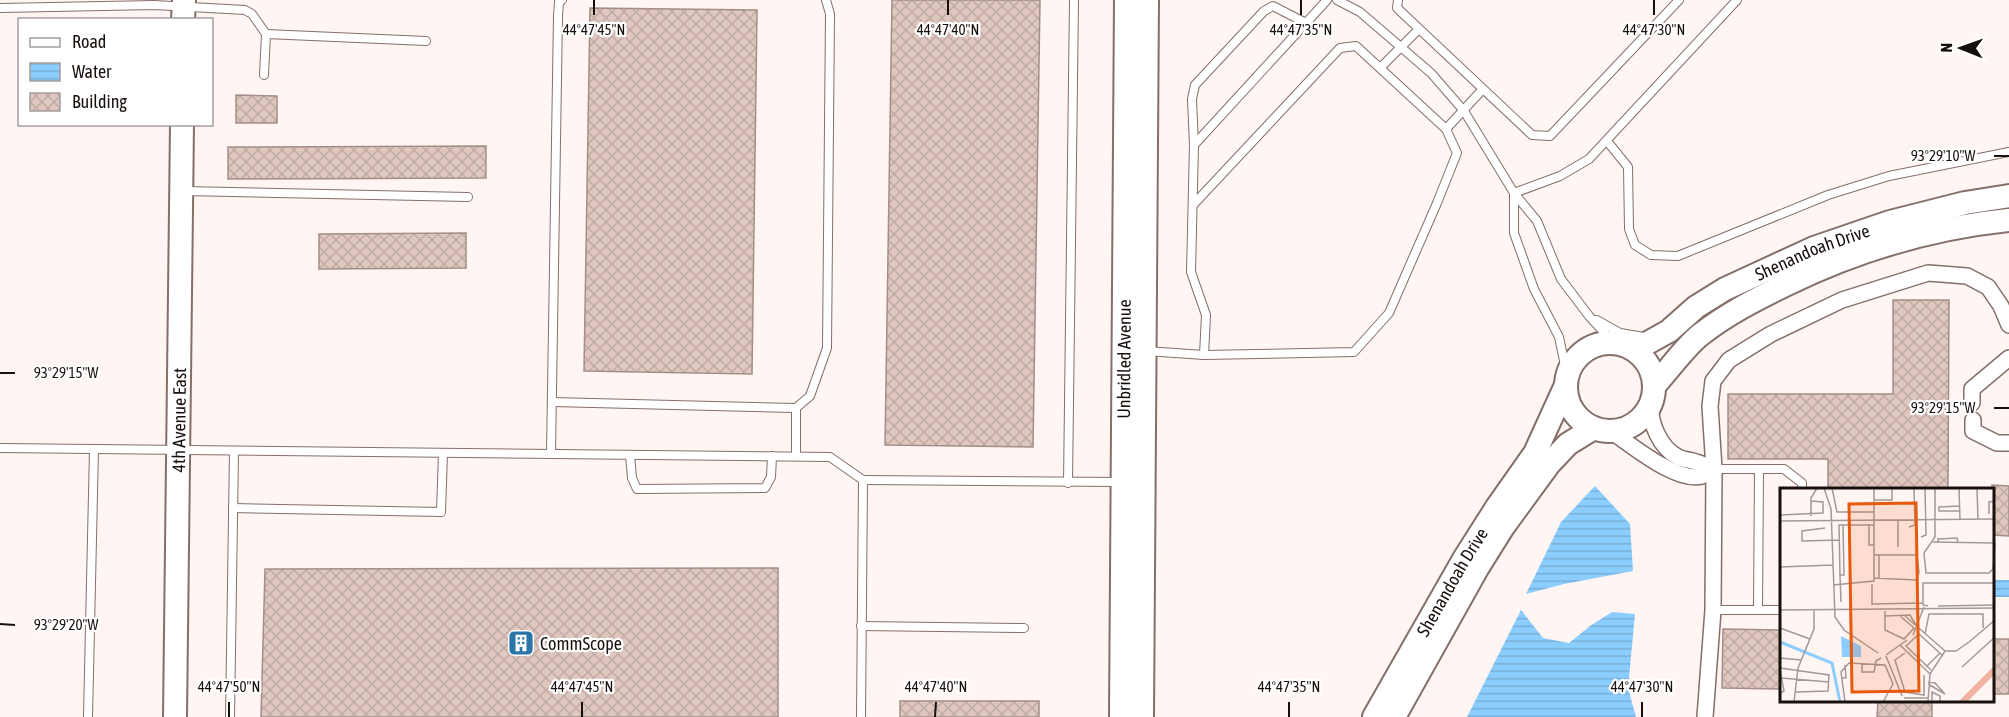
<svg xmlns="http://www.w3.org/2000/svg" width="2009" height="717" font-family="'Asap Condensed',sans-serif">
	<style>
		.water { fill: url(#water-rules) }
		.building { fill: url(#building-cross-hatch); stroke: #a48e87; stroke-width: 1.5 }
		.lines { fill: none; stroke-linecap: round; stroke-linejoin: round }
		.lane-casing { stroke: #856f69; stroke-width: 10 }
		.street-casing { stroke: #856f69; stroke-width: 18 }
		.secondary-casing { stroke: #856f69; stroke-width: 26 }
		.lane { stroke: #fff; stroke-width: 8 }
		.street { stroke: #fff; stroke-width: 15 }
		.secondary { stroke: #fff; stroke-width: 22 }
		.ticks { fill: none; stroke: #18100d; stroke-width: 2 }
		.labels { text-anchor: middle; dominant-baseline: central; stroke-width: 4.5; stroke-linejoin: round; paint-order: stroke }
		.street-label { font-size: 18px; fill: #18100d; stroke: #fff }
		.poi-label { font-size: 18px; fill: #18100d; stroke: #fff; text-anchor: start }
		.inset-river { fill: none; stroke: #8ccdff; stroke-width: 3 }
		.inset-road { fill: none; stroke: #a39996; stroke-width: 1.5 }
		.view { fill: #e8590c; fill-opacity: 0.15; stroke: #e8590c; stroke-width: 3 }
		.inset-edge { fill: none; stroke: #18100d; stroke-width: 3 }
		.ticks-label { font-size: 15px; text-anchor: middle; fill: #18100d; stroke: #fff; stroke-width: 4.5; stroke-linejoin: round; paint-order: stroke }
	</style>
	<defs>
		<pattern id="water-rules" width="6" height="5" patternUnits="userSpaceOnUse" patternTransform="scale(1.5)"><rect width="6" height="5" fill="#8ccdff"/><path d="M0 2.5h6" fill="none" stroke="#78afd9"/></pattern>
		<pattern id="building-cross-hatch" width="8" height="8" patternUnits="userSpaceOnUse" patternTransform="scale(1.5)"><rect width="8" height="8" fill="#dfc7c0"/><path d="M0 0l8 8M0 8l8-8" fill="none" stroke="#bfaaa4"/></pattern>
	</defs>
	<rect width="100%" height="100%" fill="#fff5f2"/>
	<g class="water">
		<polygon points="1595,486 1630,524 1633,571 1564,584 1526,594 1561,522"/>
		<rect x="1993" y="580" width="16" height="17"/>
		<polygon points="1521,610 1543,638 1569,643 1590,626 1612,612 1635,614 1628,688 1636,717 1467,717"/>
	</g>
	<g class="building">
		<polygon points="892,0 1040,0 1033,447 885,445"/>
		<polygon points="590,8 757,10 752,374 584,371"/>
		<polygon points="236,95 277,96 277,123 236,123"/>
		<polygon points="486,146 486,178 228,179 228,147"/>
		<polygon points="466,233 466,268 319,269 319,234"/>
		<polygon points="1893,300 1949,300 1948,489 1828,489 1828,459 1728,459 1728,394 1893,394"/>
		<polygon points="1992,485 2009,486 2009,536 1992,535"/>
		<polygon points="778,568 778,717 261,717 265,569"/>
		<polygon points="1723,629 1781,630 1781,689 1722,688"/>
		<rect x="1992" y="639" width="17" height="55"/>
		<polygon points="1878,700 1932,700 1932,717 1877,717"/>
		<rect x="900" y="701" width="139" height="16"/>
	</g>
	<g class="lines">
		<defs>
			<g id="lane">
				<polyline points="1337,0 1360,12 1431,73 1464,111 1514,193 1537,221 1561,279 1589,316 1614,343"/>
				<polyline points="1398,0 1397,8 1532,135 1550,136 1679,0"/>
				<polyline points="0,8 154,5 245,10 252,14 266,34 264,75"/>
				<polyline points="266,34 426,41"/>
				<polyline points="1380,68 1419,29"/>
				<polyline points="1446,129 1482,90"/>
				<polyline points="1607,141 1628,167 1629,229 1635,245 1651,255 1678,256 1828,195 1889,176 2009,152"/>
				<polyline points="1194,145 1327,0"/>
				<polyline points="183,191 468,197"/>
				<polyline points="1514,193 1560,176 1589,159 1737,0"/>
				<polyline points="1514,193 1514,233 1534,289 1559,337 1567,375"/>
				<polyline points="1597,320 1620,333 1644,337"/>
				<polyline points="1146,351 1204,355 1354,352 1389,313 1437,203 1457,153 1446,129 1356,46 1340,48 1193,205"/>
				<polyline points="1204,355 1206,315 1191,272 1194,145 1192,99 1195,85 1264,11 1273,6 1306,23"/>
				<polyline points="552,402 796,408"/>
				<polyline points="0,448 830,457 863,480 861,717"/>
				<polyline points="551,454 558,16 559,2 562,0"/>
				<polyline points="630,455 632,478 637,489 765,488 771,477 772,456"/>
				<polyline points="796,456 796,408 810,396 827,348 830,14 826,0"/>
				<polyline points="1714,469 1784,469 1802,483 1802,489"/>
				<polyline points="863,480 1119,482"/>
				<polyline points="1068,483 1074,0"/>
				<polyline points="233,508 441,512 443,453"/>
				<polyline points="1713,610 1781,610"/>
				<polyline points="1758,610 1759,469"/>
				<polyline points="861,626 1024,628"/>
				<polyline points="88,717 94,449"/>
				<polyline points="230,717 234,451"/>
			</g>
			<g id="street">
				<polyline points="1972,403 1972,389 2009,358"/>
				<path d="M 1651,404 C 1649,422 1660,448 1678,457 C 1683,460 1691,460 1696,462 C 1703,464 1708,467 1714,469"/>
				<polyline points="1973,420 1973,431 1997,443 2009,443"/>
				<path d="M 1611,431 C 1631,445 1677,483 1702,476 C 1706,475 1711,471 1714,469"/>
				<polyline points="1705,717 1713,610 1714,469 1710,406 1713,381 1729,360 1771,334 1842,300 1928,273 1967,276 1988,287 2001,306 2009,325"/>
			</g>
			<g id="secondary">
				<polyline points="183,20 184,0"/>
				<circle cx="1610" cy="387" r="44"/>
				<path id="s1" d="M 1635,350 L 1669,331 L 1696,307 L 1725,289 L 1814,248 L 1890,222 L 1965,203 L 2009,196"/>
				<path d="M 1654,386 C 1669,370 1683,349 1700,335 C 1727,314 1756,299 1787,284 C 1857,250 1931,228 2009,220"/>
				<path id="s2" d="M 175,717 L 182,124"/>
				<path id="s3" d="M 1121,717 L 1126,0"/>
				<polyline points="1142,717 1147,0"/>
				<path id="s4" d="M 1374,717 L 1464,559 L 1497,507 L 1535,453 L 1566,385"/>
				<polyline points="1394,717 1478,567 1503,527 1549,464 1568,444 1594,428"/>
			</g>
		</defs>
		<use href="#lane" class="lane-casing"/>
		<use href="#street" class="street-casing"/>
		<use href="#secondary" class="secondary-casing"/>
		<use href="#lane" class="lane"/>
		<use href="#street" class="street"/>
		<use href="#secondary" class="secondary"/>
	</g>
	<path class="ticks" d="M 594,15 L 594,0M 948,15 L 948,0M 1301,15 L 1301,0M 1654,15 L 1654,0M 1994,156 L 2009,156M 0,373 L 15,373M 1994,408 L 2009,408M 0,624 L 15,625M 229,717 L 229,702M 582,717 L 582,702M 935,717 L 936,702M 1289,717 L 1289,702M 1642,717 L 1642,702"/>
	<defs>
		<symbol id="building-square" viewBox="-11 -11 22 22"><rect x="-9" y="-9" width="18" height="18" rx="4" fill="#2975a8" stroke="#fff"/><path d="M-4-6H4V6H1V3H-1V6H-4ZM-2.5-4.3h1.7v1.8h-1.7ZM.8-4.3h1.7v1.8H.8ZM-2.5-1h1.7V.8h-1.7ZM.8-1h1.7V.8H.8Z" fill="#fff"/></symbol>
	</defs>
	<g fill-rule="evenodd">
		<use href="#building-square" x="506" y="628" width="30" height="30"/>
	</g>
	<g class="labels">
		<g class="street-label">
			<text stroke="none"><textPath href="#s1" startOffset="204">Shenandoah Drive</textPath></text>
			<text stroke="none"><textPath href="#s3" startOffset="358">Unbridled Avenue</textPath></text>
			<text stroke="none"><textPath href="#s2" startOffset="297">4th Avenue East</textPath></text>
			<text stroke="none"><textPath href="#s4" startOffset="156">Shenandoah Drive</textPath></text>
		</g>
		<g class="poi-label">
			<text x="540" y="643">CommScope</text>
		</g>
	</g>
	<g transform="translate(1780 488)">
		<rect width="214" height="214" fill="#fff5f2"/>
		<path d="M 214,178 L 214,187 L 187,214 L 178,214 Z" fill="#f2b4a2"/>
		<path d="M 61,148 L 81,158 L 81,169 L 62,169 Z" fill="#8ccdff"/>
		<path class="inset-river" d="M 0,154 L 52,175 L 60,214"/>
		<path class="inset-road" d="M 44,0 L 51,21 L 55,129 L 64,142 L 98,165M 52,0 L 57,24 L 94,24M 155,0 L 155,49 L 144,65 L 146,85 L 209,85 L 213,81 L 215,55M 179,0 L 180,32M 197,0 L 198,32M 94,12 L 112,12 L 112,0M 180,18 L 159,19 L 159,23 L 180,23M 209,26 L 209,14 L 215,13M 0,27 L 43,25 L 43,14 L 31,13M 31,28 L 31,10 L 37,0M 0,33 L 215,31M 59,37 L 63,37 L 64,87 L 60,87 ZM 63,37 L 94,37M 89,37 L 89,57 L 94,57M 129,39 L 135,37 L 134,0M 45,40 L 22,43 L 22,53 L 60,52M 141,49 L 146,47 L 145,0M 153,54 L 214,55M 158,55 L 158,51 L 177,50 L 178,55M 118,59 L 118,32M 94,67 L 137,67 L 139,85 L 136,92 L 94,90M 0,79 L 53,77M 60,87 L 61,114M 99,90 L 99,67M 92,96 L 92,117M 53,97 L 94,93 L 94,0M 92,116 L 143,115M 148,118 L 143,117 L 143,95 L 215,95M 158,118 L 215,117M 0,122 L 215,120M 105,123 L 105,142 L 124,151 L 134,140 L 119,127M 124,127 L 165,163M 105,128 L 130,127 L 136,137M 0,140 L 30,151M 145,146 L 149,126 L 203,126 L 203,140M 133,147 L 144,119M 120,157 L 150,186M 125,165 L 115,172 L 125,204 L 144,207 L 144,187M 106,167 L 127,152M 106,168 L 122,208M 0,170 L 21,172M 82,176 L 82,184 L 94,184 L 96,173 L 101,170M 146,179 L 160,165M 182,179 L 215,149M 0,180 L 49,187 L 48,203 L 16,204M 0,182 L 4,203 L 0,205M 151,182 L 126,158 L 139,146 L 163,168M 1,190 L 49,194M 61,190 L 66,190 L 65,177M 148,196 L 165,206 L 155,195 L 148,194M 124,210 L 148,210M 14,214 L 18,180 L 34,141 L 34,122M 65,214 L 61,184 L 69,175 L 105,177 L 113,196 L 103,214M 124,214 L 148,214M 148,214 L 150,186 L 165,163 L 176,163 L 189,154 L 215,132M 152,214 L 152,204 L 160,208 L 160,214"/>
		<path class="view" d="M 136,15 L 139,203 L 72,204 L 69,16 Z"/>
		<rect width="214" height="214" class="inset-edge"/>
	</g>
	<g class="ticks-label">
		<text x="594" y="35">44°47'45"N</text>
		<text x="948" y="35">44°47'40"N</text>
		<text x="1301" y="35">44°47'35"N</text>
		<text x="1654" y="35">44°47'30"N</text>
		<text x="1943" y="161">93°29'10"W</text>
		<text x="66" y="378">93°29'15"W</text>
		<text x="1943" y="413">93°29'15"W</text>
		<text x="66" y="630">93°29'20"W</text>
		<text x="229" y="692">44°47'50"N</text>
		<text x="582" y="692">44°47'45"N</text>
		<text x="936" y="692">44°47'40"N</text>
		<text x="1289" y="692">44°47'35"N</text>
		<text x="1642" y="692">44°47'30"N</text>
	</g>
	<rect x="18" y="18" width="195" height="108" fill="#ffffff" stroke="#a39f9e" stroke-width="1.5"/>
	<rect x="30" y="38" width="30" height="9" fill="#ffffff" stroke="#a39f9e" stroke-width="1.5"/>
	<text x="72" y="48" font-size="18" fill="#18100d">Road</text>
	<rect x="30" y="63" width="30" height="18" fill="url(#water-rules)" stroke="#a39f9e" stroke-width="1.5"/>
	<text x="72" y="78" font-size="18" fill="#18100d">Water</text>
	<rect x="30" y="93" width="30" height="18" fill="url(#building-cross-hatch)" stroke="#a39f9e" stroke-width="1.5"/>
	<text x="72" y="108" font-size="18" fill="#18100d">Building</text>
	<g transform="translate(1961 48) rotate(271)" stroke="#ffffff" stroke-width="4.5" paint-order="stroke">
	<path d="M0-4.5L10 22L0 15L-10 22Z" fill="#18100d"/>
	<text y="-9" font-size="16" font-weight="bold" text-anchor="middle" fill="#18100d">N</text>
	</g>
</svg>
